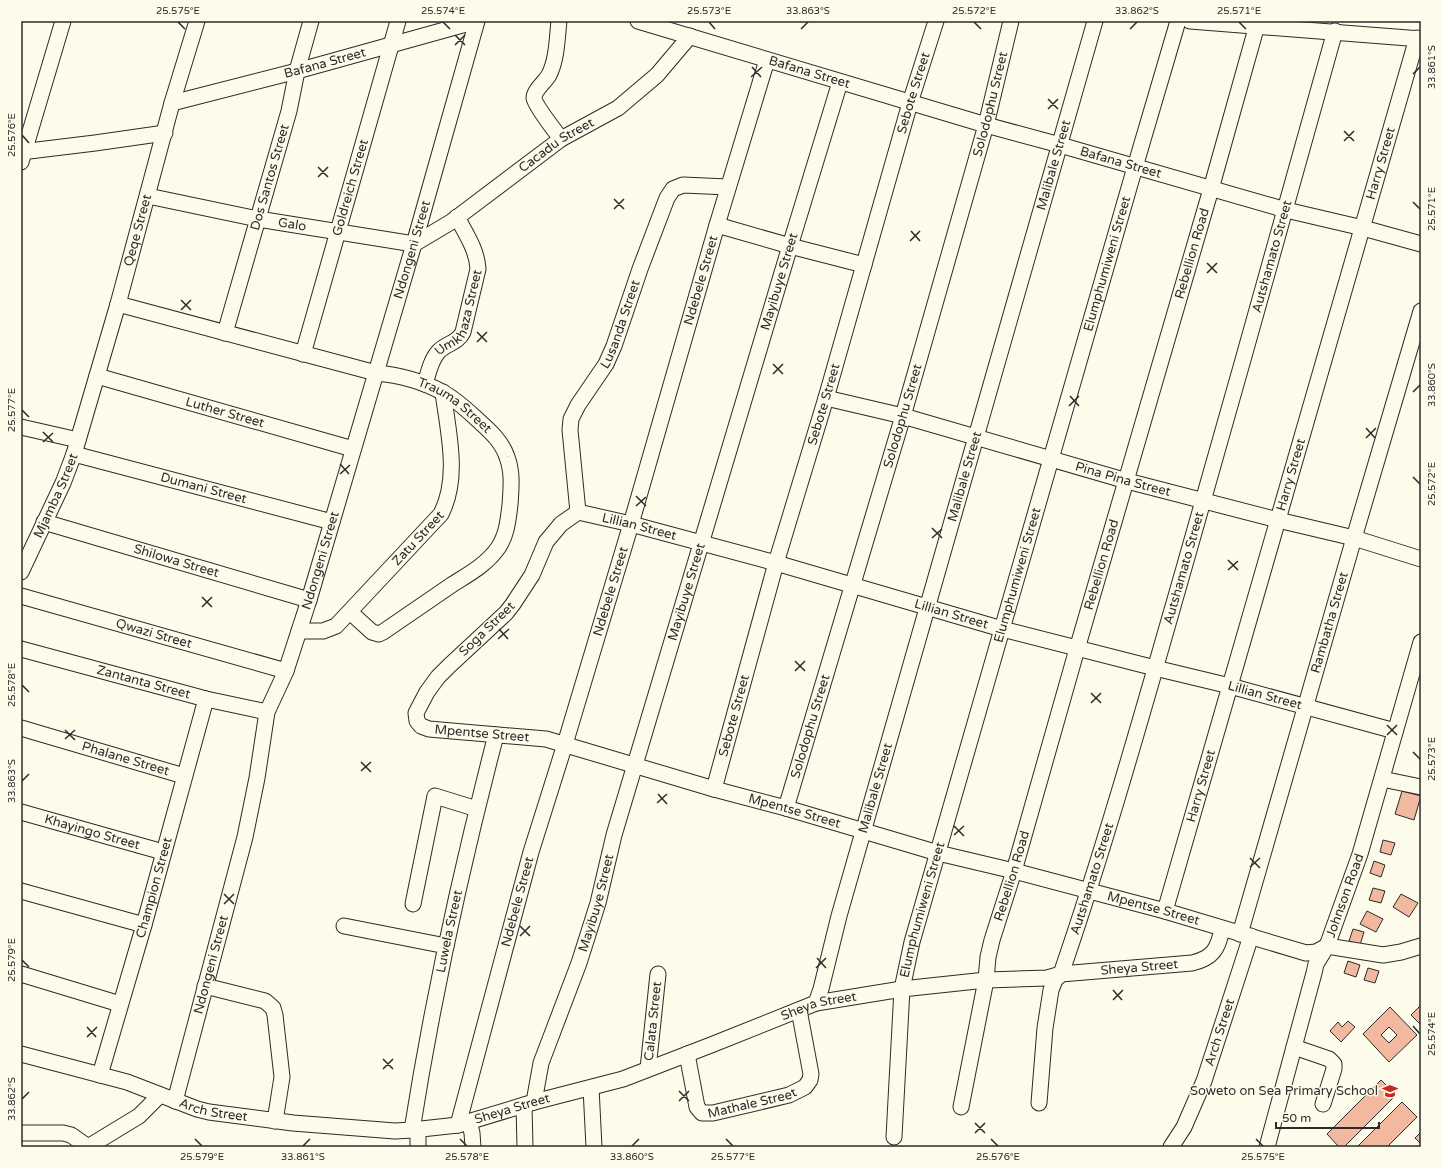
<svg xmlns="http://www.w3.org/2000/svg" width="1442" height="1168" font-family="'Varela Round',sans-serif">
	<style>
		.building { fill: #f2b8a0; stroke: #2b2b2b; fill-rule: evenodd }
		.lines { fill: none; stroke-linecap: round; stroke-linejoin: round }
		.minor-casing { stroke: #2b2b2b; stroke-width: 17 }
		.minor { stroke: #fdfbea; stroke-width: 15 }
		.ticks { fill: none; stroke: #2b2b2b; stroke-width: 1.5 }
		.labels { text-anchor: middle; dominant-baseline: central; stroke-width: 3; stroke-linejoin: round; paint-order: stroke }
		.street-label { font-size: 13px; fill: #2b2b2b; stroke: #fdfbea }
		.poi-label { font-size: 13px; fill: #2b2b2b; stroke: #fdfbea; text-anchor: end }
		.neatline { fill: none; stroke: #2b2b2b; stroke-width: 1.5 }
		.ticks-label { font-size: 10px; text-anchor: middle; fill: #2b2b2b }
	</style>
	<rect width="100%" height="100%" fill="#fdfbea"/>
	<g class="building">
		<polygon points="1402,791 1421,796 1414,820 1395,814"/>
		<polygon points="1383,840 1395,843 1391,855 1380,852"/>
		<polygon points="1374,861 1385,865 1381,877 1370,873"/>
		<polygon points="1373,888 1385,891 1381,903 1369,900"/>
		<polygon points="1401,894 1418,903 1409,917 1393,907"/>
		<polygon points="1367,911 1383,919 1376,932 1360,924"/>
		<polygon points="1353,929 1364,932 1360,945 1349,941"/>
		<polygon points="1348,961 1360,965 1356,977 1344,973"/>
		<polygon points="1368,968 1379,971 1375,983 1364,980"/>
		<polygon points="1421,1005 1421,1025 1411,1015"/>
		<path d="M 1390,1007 L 1417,1035 L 1389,1062 L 1363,1034 ZM 1389,1027 L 1397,1035 L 1389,1043 L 1381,1035 Z"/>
		<polygon points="1348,1021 1355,1027 1341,1042 1330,1031 1338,1022 1342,1027"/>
		<polygon points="1381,1080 1396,1095 1344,1147 1339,1147 1327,1134"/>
		<polygon points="1402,1102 1417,1117 1387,1147 1357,1147"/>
		<polygon points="1421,1132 1421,1144 1415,1138"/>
	</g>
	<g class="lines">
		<defs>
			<g id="minor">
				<path d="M 559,21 C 557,39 557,59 549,75 C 545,82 534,90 534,98 C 535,106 556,132 561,139"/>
				<path id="s1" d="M 638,21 L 986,125 L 1060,145 L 1286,210 L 1363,228 L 1421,244"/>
				<polyline points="1190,21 1421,39"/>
				<path id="s2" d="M 172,103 L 297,71 L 477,21"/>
				<polyline points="21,152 95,143 165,133"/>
				<polyline points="21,162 63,21"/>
				<path id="s3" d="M 148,196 L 258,219 L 414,244 L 451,222 L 561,139 L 618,108 L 657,75 L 690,36"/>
				<polyline points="717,225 790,246 864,265"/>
				<path id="s4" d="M 118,304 L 376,373 C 398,375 422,381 442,392 C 456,399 468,411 480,422 C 491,432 502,442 507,457 C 513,473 511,489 510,505 C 508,520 507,535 498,548 C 487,564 469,574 453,584 C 430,600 406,616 383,632 L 379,634 L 372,632 L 350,612"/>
				<path id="s5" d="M 225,333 L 289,111 L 297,71 L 311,21"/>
				<path id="s6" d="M 303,354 L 398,21"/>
				<path id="s7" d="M 97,376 L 353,449"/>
				<path id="s8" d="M 425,384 C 428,374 431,359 439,351 C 447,343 458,343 463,332 L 478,269 C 477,250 466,234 457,217"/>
				<path id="s9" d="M 826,398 L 903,416 L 1127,481 L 1278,520 L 1354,538 L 1421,559"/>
				<polyline points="21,427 78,440"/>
				<path id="s10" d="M 74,454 L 332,522"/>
				<path id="s11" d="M 578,512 L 561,524 L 546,542 L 532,575 L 513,604 L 506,613 L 449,666 L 438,677 L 427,692 L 416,713 L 417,721 L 421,726 L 429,729 L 546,739 L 714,789 L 786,808 L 938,853 L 1014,871 L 1165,911 L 1306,953 L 1316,952 L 1327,946"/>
				<path id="s12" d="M 578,512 L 631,524 L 776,563 L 1002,629 L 1155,668 L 1230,686 L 1395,731"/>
				<path id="s13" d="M 578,512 L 570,430 L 571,419 L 578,405 L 606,364 L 614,346 L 640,269 L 667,198 L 673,189 L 683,185 L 728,187"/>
				<path id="s14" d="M 44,522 L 309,600"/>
				<path id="s15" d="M 21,572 L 63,483 L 74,454 L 118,304 L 172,103 L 197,21"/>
				<path id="s16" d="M 21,596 L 286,671"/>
				<path id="s17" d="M 299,631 L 323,631 L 336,626 L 441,514 C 460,477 448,432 443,392"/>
				<path id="s18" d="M 21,649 L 206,699 L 267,712"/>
				<path id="s19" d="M 21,728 L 184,776"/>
				<polyline points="1382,779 1421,787"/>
				<path id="s20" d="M 714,789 L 776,563 L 826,398 L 910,103 L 936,21"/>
				<path id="s21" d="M 786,808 L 903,416 L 986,125 L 1011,21"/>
				<path id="s22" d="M 21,812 L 163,852"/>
				<polyline points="21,891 144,925"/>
				<polyline points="413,904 435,796 477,809"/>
				<path id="s23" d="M 1165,911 L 1417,38"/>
				<polyline points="344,926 446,946"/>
				<path id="s24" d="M 1240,934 L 1354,538 L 1421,311"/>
				<polyline points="1327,946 1383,955 1401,952 1421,946"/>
				<polyline points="21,974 120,1004"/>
				<polyline points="205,986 265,1001 273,1008 275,1015 282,1077 275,1121"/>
				<path id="s25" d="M 816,1003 L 821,989 L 839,916 L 1095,21"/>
				<polyline points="1294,1047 1329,1059 1334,1064 1334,1069 1323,1104"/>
				<path id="s26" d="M 21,1054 L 127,1082 L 197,1109 L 209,1112 L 293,1123 L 395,1131 L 412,1130 L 458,1125 L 534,1102 L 623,1079 L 711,1045 L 816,1003 L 902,989 L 986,980 L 1047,978 L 1061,974 L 1192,963 C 1213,958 1218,949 1222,929"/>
				<path id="s27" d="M 687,1054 L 697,1107 L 702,1113 L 713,1113 L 789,1095 L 805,1087 L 810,1080 L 811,1074 L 799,1010"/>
				<path id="s28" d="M 648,1069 L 658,974"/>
				<path id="s29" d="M 100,1075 L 144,925 L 206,699"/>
				<polyline points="591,1088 594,1147"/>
				<path id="s30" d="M 175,1101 L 245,837 L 257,778 L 267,712 L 286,671 L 309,600 L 414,244 L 477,21"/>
				<path id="s31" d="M 534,1102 L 541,1063 L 579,963 L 598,903 L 614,835 L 790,246 L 840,82"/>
				<path id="s32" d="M 1039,1103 L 1045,1028 L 1051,990 L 1055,980 L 1061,974 C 1107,840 1145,704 1184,568 C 1235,389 1285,211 1335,31"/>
				<polyline points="524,1105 525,1147"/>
				<path id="s33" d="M 961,1107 L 986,980 L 988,957 L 992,940 L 1014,871 L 1077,649 L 1211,189 L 1257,25"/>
				<polyline points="469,1122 472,1133 473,1147"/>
				<path id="s34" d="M 458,1125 L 531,852 L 565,744 L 631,524 L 717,225 L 767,60"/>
				<path id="s35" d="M 412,1130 C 433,997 462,865 496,735"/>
				<polyline points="21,1133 63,1133 71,1135 88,1147"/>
				<path id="s36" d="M 894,1137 L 902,989 L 912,942 L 1135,167 L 1178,21"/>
				<polyline points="88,1147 139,1116 160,1095"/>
				<polyline points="418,1147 418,1129"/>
				<path id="s37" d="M 1171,1147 L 1184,1127 L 1204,1081 L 1251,936"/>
				<path id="s38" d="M 1267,1147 L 1314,973 L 1316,964 L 1327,946 L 1360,854 L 1421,642"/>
			</g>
		</defs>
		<use href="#minor" class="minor-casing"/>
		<use href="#minor" class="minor"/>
	</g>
	<path class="ticks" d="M 178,22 L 185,29M 443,22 L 450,29M 709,22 L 715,29M 974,22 L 981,29M 1239,22 L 1246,29M 801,29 L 808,22M 1130,29 L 1137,22M 455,35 L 465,45M 455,45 L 465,35M 752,67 L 761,77M 1413,74 L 1420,67M 751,77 L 762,67M 1048,99 L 1058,109M 1048,109 L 1058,99M 1344,131 L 1354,141M 22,135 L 29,143M 1344,141 L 1354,131M 318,167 L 328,177M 318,177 L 328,167M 614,199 L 624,209M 1413,202 L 1420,209M 614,209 L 624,199M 911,231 L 920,241M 910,241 L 920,231M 1207,263 L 1217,273M 1207,273 L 1217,263M 181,300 L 191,310M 181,310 L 191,300M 477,332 L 487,342M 477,342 L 487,332M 773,364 L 783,374M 773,374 L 783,364M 1413,392 L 1420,385M 1070,396 L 1079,406M 1069,406 L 1079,396M 22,410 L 29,417M 1366,428 L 1375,438M 43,432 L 53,442M 1366,438 L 1376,428M 43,442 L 53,433M 340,464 L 349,474M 340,474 L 350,465M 1413,477 L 1420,484M 636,496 L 646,506M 636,506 L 646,497M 932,528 L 942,538M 932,538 L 942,529M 1228,560 L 1238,570M 1228,570 L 1238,561M 202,597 L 212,607M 202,607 L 212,597M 499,629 L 508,639M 498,639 L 509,629M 795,661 L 805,671M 795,671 L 805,661M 22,685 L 29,692M 1091,693 L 1101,703M 1091,703 L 1101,693M 1387,725 L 1397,735M 65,730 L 75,740M 1387,735 L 1397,725M 65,739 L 75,730M 1413,752 L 1420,759M 361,762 L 371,772M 361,771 L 371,762M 22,781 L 29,774M 658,794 L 667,804M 657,803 L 667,794M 954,826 L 964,836M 954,835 L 964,826M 1250,858 L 1260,868M 1250,867 L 1260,858M 224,894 L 234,904M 224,904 L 234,894M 520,926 L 530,936M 520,936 L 530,926M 817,958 L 826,968M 22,960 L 29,967M 816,968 L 826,958M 1113,990 L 1122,1000M 1113,1000 L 1123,990M 1413,1026 L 1420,1034M 87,1027 L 96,1037M 87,1037 L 97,1027M 383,1059 L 393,1069M 383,1069 L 393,1059M 679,1091 L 689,1101M 22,1099 L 29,1092M 679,1101 L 689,1091M 975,1123 L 985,1133M 975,1133 L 985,1123M 195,1139 L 202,1146M 460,1139 L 467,1146M 726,1139 L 733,1146M 991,1139 L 998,1146M 1256,1139 L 1263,1146M 303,1146 L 310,1139M 632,1146 L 639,1139"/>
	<defs>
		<symbol id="school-bare" viewBox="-9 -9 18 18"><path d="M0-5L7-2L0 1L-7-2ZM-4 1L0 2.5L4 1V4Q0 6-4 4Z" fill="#c62828" stroke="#fdfbea" stroke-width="2.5" paint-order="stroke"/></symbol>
	</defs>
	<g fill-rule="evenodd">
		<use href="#school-bare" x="1379" y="1080" width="22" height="22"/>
	</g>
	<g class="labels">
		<g class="street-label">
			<text stroke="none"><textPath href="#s2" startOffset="158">Bafana Street</textPath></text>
			<text stroke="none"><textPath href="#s1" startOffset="179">Bafana Street</textPath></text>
			<text stroke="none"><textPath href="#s20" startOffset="724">Sebote Street</textPath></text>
			<text stroke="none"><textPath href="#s21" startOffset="733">Solodophu Street</textPath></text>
			<text stroke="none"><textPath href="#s3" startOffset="444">Cacadu Street</textPath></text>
			<text stroke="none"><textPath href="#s1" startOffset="503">Bafana Street</textPath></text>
			<text stroke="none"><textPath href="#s23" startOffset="778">Harry Street</textPath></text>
			<text stroke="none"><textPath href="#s25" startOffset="871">Malibale Street</textPath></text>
			<text stroke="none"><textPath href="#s5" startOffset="162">Dos Santos Street</textPath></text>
			<text stroke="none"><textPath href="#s6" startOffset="173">Goldreich Street</textPath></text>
			<text stroke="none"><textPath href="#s3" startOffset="147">Galo</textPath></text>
			<text stroke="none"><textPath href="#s15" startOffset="362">Qeqe Street</textPath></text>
			<text stroke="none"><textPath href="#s30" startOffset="885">Ndongeni Street</textPath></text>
			<text stroke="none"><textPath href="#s33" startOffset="885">Rebellion Road</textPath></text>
			<text stroke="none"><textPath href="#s32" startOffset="881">Autshamato Street</textPath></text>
			<text stroke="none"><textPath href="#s36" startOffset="902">Elumphumiweni Street</textPath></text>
			<text stroke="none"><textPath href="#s34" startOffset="879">Ndebele Street</textPath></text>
			<text stroke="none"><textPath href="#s31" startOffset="857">Mayibuye Street</textPath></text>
			<text stroke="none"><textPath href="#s8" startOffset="82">Umkhaza Street</textPath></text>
			<text stroke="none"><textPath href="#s13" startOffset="201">Lusanda Street</textPath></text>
			<text stroke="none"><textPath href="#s20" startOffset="400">Sebote Street</textPath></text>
			<text stroke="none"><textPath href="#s4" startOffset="354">Trauma Street</textPath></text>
			<text stroke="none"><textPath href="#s7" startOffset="133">Luther Street</textPath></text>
			<text stroke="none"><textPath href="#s21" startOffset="409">Solodophu Street</textPath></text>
			<text stroke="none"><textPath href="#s23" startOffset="454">Harry Street</textPath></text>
			<text stroke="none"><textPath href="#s25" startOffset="547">Malibale Street</textPath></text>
			<text stroke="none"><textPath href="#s9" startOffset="308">Pina Pina Street</textPath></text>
			<text stroke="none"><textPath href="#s10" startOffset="134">Dumani Street</textPath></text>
			<text stroke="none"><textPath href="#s15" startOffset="84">Mjamba Street</textPath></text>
			<text stroke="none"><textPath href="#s12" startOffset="63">Lillian Street</textPath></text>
			<text stroke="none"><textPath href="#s17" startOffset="158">Zatu Street</textPath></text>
			<text stroke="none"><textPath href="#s30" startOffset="561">Ndongeni Street</textPath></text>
			<text stroke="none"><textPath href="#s14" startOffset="138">Shilowa Street</textPath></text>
			<text stroke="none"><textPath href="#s33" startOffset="561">Rebellion Road</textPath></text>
			<text stroke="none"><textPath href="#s32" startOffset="557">Autshamato Street</textPath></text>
			<text stroke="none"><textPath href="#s36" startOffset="578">Elumphumiweni Street</textPath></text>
			<text stroke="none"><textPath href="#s34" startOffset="555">Ndebele Street</textPath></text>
			<text stroke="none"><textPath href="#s31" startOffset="533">Mayibuye Street</textPath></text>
			<text stroke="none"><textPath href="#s12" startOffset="387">Lillian Street</textPath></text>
			<text stroke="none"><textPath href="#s24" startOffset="324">Rambatha Street</textPath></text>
			<text transform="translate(487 629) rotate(-44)">Soga Street</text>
			<text stroke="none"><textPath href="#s16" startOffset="138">Qwazi Street</textPath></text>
			<text stroke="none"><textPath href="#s18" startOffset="127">Zantanta Street</textPath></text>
			<text stroke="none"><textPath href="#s12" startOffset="711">Lillian Street</textPath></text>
			<text stroke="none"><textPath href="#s20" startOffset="76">Sebote Street</textPath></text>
			<text stroke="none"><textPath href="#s21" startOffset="85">Solodophu Street</textPath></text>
			<text stroke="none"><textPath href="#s11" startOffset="338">Mpentse Street</textPath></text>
			<text stroke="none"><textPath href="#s19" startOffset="109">Phalane Street</textPath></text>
			<text stroke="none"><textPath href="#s23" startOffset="130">Harry Street</textPath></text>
			<text stroke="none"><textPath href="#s25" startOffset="223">Malibale Street</textPath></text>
			<text stroke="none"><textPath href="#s11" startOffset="661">Mpentse Street</textPath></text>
			<text stroke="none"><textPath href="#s22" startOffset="74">Khayingo Street</textPath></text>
			<text stroke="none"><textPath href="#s33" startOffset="237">Rebellion Road</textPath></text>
			<text stroke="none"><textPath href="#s32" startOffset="233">Autshamato Street</textPath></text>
			<text stroke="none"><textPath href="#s29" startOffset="195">Champion Street</textPath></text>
			<text stroke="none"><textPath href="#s38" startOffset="264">Johnson Road</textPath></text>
			<text stroke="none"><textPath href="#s34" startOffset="231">Ndebele Street</textPath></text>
			<text stroke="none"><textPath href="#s31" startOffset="209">Mayibuye Street</textPath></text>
			<text stroke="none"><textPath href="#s11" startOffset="1033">Mpentse Street</textPath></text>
			<text stroke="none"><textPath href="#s36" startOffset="230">Elumphumiweni Street</textPath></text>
			<text stroke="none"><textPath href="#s35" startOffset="202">Luwela Street</textPath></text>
			<text stroke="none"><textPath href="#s30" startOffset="141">Ndongeni Street</textPath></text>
			<text stroke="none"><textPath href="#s26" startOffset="1152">Sheya Street</textPath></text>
			<text stroke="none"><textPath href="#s26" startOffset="828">Sheya Street</textPath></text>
			<text stroke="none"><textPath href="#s28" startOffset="48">Calata Street</textPath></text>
			<text stroke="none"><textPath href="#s37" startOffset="125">Arch Street</textPath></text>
			<text stroke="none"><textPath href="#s27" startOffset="113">Mathale Street</textPath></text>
			<text stroke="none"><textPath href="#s26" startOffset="201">Arch Street</textPath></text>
			<text stroke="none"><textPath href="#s26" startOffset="504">Sheya Street</textPath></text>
		</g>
		<g class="poi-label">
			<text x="1378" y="1091">Soweto on Sea Primary School</text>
		</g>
	</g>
	<rect width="1442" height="1168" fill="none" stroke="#fdfbea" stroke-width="44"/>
	<path d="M1276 1122v6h103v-6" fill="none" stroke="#2b2b2b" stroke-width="2"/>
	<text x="1282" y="1122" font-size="12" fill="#2b2b2b" stroke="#fdfbea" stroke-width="3" paint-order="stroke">50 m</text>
	<rect x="22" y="22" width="1398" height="1124" class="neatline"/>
	<g class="ticks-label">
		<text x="178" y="14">25.575°E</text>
		<text x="443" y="14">25.574°E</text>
		<text x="709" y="14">25.573°E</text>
		<text x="808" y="14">33.863°S</text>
		<text x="974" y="14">25.572°E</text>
		<text x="1137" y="14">33.862°S</text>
		<text x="1239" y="14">25.571°E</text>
		<text transform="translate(1431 67) rotate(-90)" y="4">33.861°S</text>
		<text transform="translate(11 135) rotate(-90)" y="4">25.576°E</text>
		<text transform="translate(1431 209) rotate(-90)" y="4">25.571°E</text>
		<text transform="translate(1431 385) rotate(-90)" y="4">33.860°S</text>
		<text transform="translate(11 410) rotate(-90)" y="4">25.577°E</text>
		<text transform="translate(1431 484) rotate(-90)" y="4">25.572°E</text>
		<text transform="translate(11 685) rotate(-90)" y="4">25.578°E</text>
		<text transform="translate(1431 759) rotate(-90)" y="4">25.573°E</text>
		<text transform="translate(11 781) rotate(-90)" y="4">33.863°S</text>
		<text transform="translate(11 960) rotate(-90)" y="4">25.579°E</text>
		<text transform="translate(1431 1034) rotate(-90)" y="4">25.574°E</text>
		<text transform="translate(11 1099) rotate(-90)" y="4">33.862°S</text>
		<text x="202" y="1160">25.579°E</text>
		<text x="303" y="1160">33.861°S</text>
		<text x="467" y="1160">25.578°E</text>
		<text x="632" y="1160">33.860°S</text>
		<text x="733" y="1160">25.577°E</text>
		<text x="998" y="1160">25.576°E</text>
		<text x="1263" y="1160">25.575°E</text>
	</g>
</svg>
